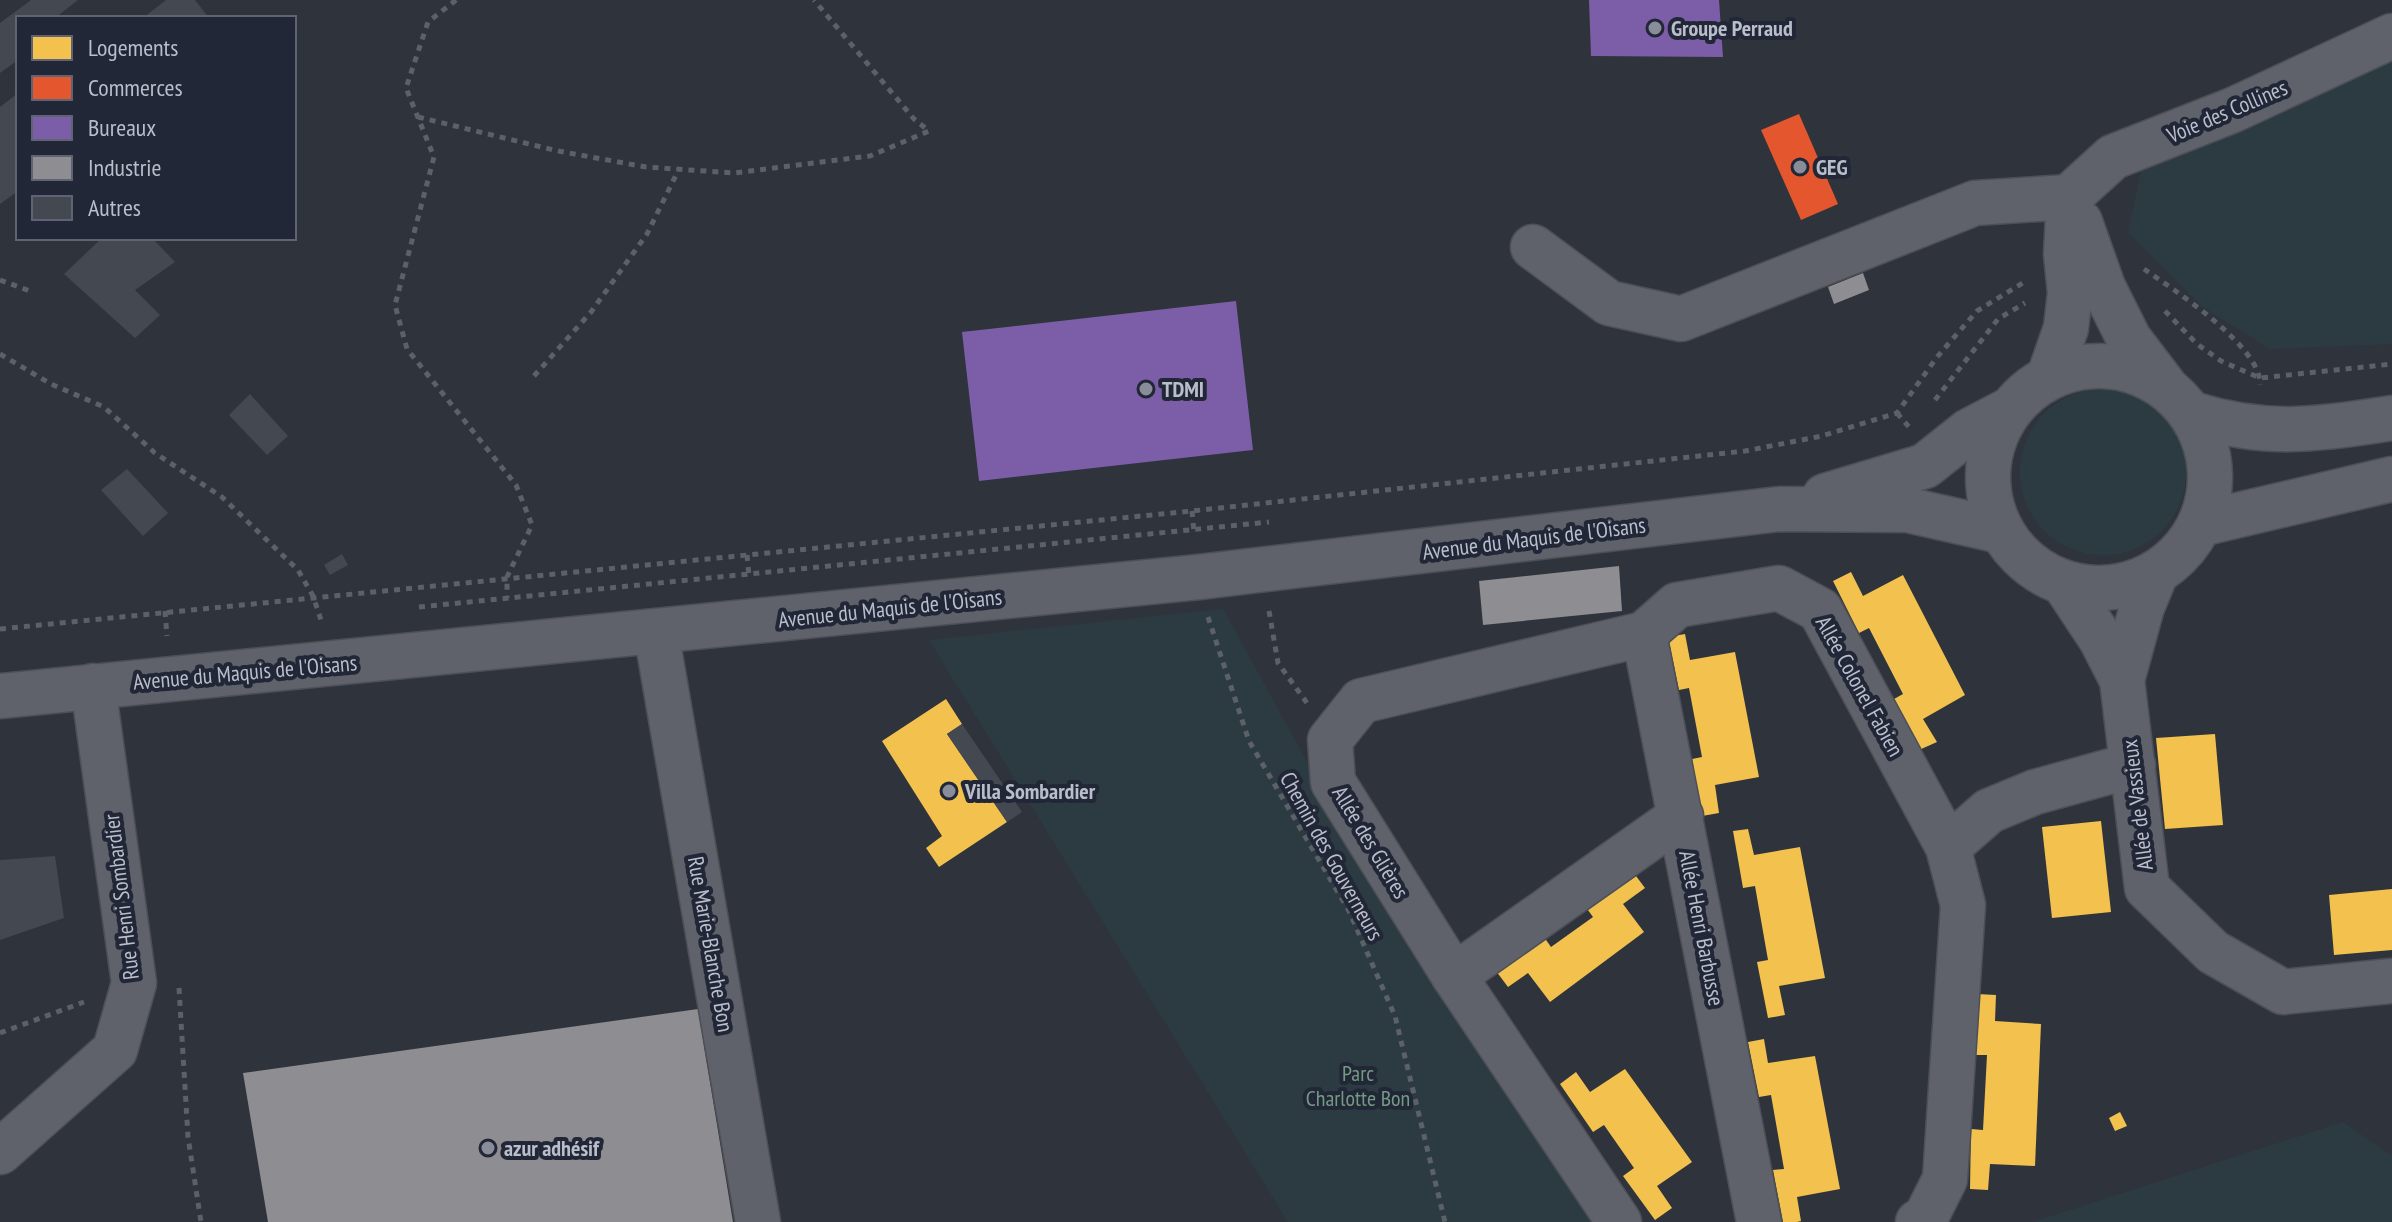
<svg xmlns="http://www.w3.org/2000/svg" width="2392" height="1222" font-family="'PT Sans Narrow',sans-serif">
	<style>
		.green { fill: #2c3b42 }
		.homes { fill: #f2c14e }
		.shops { fill: #e4572e }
		.offices { fill: #7b5ea7 }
		.industry { fill: #8d8d92 }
		.building { fill: #444850 }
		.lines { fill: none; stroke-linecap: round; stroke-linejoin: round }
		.minor-casing { stroke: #4d4f57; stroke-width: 47 }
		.path { stroke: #5c6067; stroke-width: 5; stroke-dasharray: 6 6; stroke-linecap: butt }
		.minor { stroke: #5f626a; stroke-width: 44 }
		.poi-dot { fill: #898d9a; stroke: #222737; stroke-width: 3 }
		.labels { text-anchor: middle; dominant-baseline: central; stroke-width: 8; stroke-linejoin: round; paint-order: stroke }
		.poi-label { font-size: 22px; font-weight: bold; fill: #babecc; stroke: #222737; text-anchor: start }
		.street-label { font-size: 22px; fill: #babecc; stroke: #222737 }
		.park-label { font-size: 22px; fill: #739b83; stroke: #222737 }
	</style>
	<rect width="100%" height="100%" fill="#2f333c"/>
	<g class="green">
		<polygon points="2392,56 2392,344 2270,349 2203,307 2128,233 2141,171"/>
		<circle cx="2103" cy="472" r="83"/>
		<polygon points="1223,609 1311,769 1605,1222 1288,1222 929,640"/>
		<polygon points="2343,1122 2392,1156 2392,1222 2033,1222"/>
	</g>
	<g class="homes">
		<polygon points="1851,572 1863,596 1903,575 1965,695 1923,719 1937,742 1919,750 1894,699 1903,694 1869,628 1859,633 1833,581"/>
		<polygon points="1685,634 1690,660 1735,652 1759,777 1715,785 1719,813 1702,816 1692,759 1702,757 1689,688 1679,690 1668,637"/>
		<polygon points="946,699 962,724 947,734 1007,822 939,867 926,848 942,836 882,741"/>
		<polygon points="2215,734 2223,825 2165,829 2156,738"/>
		<polygon points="2101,821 2111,912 2052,918 2042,827"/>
		<polygon points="1748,829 1754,855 1800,847 1825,978 1779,986 1785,1015 1768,1018 1757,962 1768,960 1755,886 1743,888 1733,831"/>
		<polygon points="1633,872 1645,888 1623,904 1644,932 1550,1002 1528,973 1508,987 1496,971 1544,937 1551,947 1593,917 1585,906"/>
		<polygon points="2392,889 2392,950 2334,955 2329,895"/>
		<polygon points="1977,994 1996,995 1995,1021 2041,1024 2035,1166 1990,1164 1988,1190 1970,1189 1971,1129 1983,1130 1987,1055 1974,1055"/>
		<polygon points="1764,1039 1768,1063 1815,1056 1840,1189 1797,1197 1801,1221 1797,1222 1783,1222 1773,1170 1784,1169 1771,1095 1759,1097 1748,1042"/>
		<polygon points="1625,1069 1692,1162 1657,1186 1672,1208 1655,1220 1623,1176 1634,1168 1604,1125 1593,1132 1560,1084 1576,1072 1590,1092"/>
		<polygon points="2120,1112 2127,1126 2115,1131 2109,1118"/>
	</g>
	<polygon class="shops" points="1799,114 1838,204 1801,220 1761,130"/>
	<g class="offices">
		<polygon points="1589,0 1719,0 1723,57 1591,56"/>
		<polygon points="1236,301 1253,450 979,481 962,332"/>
	</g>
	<g class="industry">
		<polygon points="1863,273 1869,290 1834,304 1828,287"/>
		<polygon points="1619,566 1622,611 1483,625 1479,581"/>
		<polygon points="698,1009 733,1222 268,1222 243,1073"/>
	</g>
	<g class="building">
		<polygon points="31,0 78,0 55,18 18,18 18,60 0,73 0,23"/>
		<polygon points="166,0 195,0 209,18 143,18"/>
		<polygon points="18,93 18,191 0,204 0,107"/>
		<polygon points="102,238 152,238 175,262 135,290 160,315 135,338 64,274"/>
		<polygon points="250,394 288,436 267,455 229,415"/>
		<polygon points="127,469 168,513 143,536 101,490"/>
		<polygon points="342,554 348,565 330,575 324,565"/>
		<polygon points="962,724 1022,812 1007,822 947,734"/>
		<polygon points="55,856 64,918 0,940 0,860"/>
	</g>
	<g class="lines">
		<defs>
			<g id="minor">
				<polyline points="2080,222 2103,287 2129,339 2164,385"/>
				<polyline points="1533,247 1609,303 1681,319 1975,203 2069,197"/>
				<circle cx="2099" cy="477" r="111"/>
				<polyline points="2049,377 2066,328 2070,293 2066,254 2069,197 2113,157 2233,110 2392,36"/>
				<path d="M 2192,414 C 2265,437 2318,430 2392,418"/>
				<polyline points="1825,496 1925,466 1969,431 2009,410"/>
				<polyline points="2200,524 2392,479"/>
				<polyline points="2064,583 2101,639 2122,680 2147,888 2213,952 2283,992 2392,981"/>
				<polyline points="656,632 758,1222"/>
				<polyline points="1644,634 1759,1222"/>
				<polyline points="2122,680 2142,607 2156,573"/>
				<polyline points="0,696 1199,577 1779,509 1908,510 2001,531"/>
				<polyline points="1948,847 1989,811 2035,792 2133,765"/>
				<polyline points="1454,976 1681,816"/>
				<polyline points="0,1152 115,1050 134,983 93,686"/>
				<polyline points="1619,1222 1454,976 1333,782 1330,740 1361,701 1644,634 1677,605 1779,588 1820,610 1948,847 1963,905 1945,1179 1925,1219 1918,1222"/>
			</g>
		</defs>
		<use href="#minor" class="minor-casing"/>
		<g class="path">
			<polyline points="456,0 428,22 406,88 434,157 395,305 407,349 516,485 532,525 507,577 507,598"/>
			<polyline points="418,117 558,151 646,167 734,173 870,156 929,131 914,119 814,0"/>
			<path d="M 2144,269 C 2174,290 2262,347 2260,385"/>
			<polyline points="0,280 30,291"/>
			<polyline points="2165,311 2197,344 2221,361 2260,378 2392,364"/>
			<polyline points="0,354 51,384 104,407 155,453 222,497 298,570 313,596 322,623"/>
			<polyline points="534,376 591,312 647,234 679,169"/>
			<polyline points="1935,400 1998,319 2025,303"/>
			<polyline points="1897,413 1909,427"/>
			<polyline points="1192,511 1194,532"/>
			<polyline points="747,555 749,576"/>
			<polyline points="419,607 1269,522"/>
			<polyline points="165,611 167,636"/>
			<polyline points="1269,611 1278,663 1307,703"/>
			<polyline points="1208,617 1249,741 1349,911 1395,1016 1445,1222"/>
			<polyline points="0,629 1192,511 1745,451 1822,436 1897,413 1937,357 1977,311 2026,281"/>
			<polyline points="179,988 188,1137 201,1222"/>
			<polyline points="0,1033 84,1002"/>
		</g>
		<use href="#minor" class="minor"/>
	</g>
	<g class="poi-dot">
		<circle cx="1655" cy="28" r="8"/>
		<circle cx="1800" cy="167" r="8"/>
		<circle cx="1146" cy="389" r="8"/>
		<circle cx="949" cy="791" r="8"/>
		<circle cx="488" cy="1148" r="8"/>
	</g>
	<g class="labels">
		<g class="poi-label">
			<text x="1671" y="28">Groupe Perraud</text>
			<text x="1816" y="167">GEG</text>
			<text x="1162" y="389">TDMI</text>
			<text x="965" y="791">Villa Sombardier</text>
			<text x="504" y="1148">azur adhésif</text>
		</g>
		<g class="street-label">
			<text transform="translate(2227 111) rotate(-23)">Voie des Collines</text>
			<text transform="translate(1534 538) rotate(-7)">Avenue du Maquis de l'Oisans</text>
			<text transform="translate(890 608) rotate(-6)">Avenue du Maquis de l'Oisans</text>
			<text transform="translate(245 672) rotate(-5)">Avenue du Maquis de l'Oisans</text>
			<text transform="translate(1860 686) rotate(61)">Allée Colonel Fabien</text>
			<text transform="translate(2137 805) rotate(-97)">Allée de Vassieux</text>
			<text transform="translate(1371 842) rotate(59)">Allée des Glières</text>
			<text transform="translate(1332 856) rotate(61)">Chemin des Gouverneurs</text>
			<text transform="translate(121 897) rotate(-97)">Rue Henri Sombardier</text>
			<text transform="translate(1702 928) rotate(79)">Allée Henri Barbusse</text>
			<text transform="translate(711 944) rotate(80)">Rue Marie-Blanche Bon</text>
		</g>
		<g class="park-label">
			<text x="1358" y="1073">Parc<tspan x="1358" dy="25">Charlotte Bon</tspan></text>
		</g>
	</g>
	<rect x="16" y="16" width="280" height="224" fill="#222737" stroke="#5f6373" stroke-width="2"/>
	<rect x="32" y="36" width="40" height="24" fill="#f2c14e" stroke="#5f6373" stroke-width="2"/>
	<text x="88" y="56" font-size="24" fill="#babecc">Logements</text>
	<rect x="32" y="76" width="40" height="24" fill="#e4572e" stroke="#5f6373" stroke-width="2"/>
	<text x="88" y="96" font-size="24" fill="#babecc">Commerces</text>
	<rect x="32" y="116" width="40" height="24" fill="#7b5ea7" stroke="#5f6373" stroke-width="2"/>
	<text x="88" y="136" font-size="24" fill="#babecc">Bureaux</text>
	<rect x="32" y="156" width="40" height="24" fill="#8d8d92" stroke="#5f6373" stroke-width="2"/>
	<text x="88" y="176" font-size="24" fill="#babecc">Industrie</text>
	<rect x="32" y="196" width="40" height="24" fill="#444850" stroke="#5f6373" stroke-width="2"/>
	<text x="88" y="216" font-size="24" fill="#babecc">Autres</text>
</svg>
